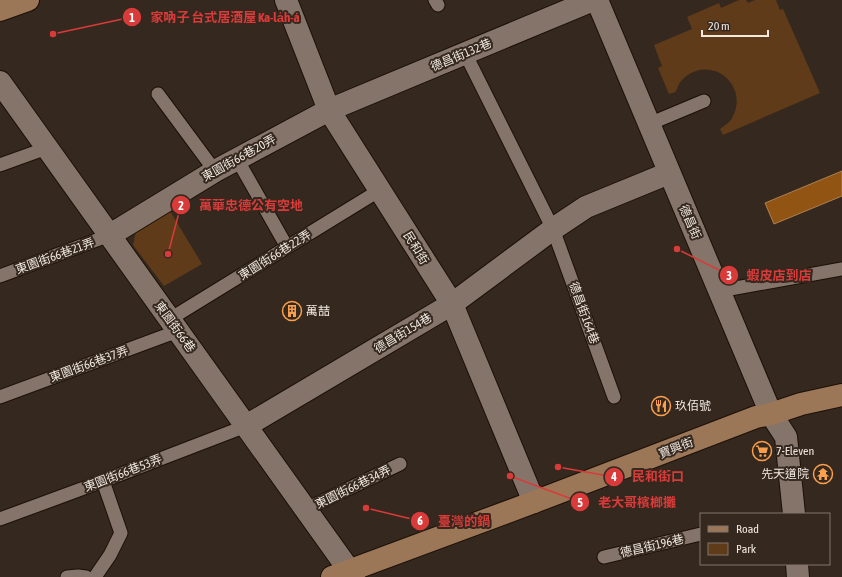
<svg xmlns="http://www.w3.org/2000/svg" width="842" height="577" font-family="'Asap Condensed','Noto Sans TC',sans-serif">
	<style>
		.green { fill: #603b1a }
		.water { fill: #925413; stroke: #ae8051 }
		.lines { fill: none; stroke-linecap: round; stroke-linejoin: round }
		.lane-casing { stroke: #1c1007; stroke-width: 15 }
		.street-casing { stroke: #1c1007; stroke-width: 24 }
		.secondary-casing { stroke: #1c1007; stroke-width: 24 }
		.lane { stroke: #847469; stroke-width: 13 }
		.street { stroke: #847469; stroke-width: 22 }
		.secondary { stroke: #9b7758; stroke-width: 22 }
		.labels { text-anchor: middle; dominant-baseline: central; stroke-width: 4; stroke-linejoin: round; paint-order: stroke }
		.street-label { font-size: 12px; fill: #f0e8e1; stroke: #35281e }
		.poi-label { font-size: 12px; fill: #f0e8e1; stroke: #35281e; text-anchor: start }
		.leader { fill: none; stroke: #d93b3a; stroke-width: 1.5 }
		.callout-dot { fill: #d93b3a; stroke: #35281e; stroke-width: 1.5 }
		.mark-label { font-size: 12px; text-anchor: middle; font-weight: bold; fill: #fff }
		.callout-label { font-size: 13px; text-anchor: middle; font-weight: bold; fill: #d93b3a; stroke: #35281e; stroke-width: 4; stroke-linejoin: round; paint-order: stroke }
	</style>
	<rect width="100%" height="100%" fill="#35281e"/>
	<g class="green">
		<path d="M 739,0 L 746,0 L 748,3 L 755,0 L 776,0 L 780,10 L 783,9 L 820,93 L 723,135 L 720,129 C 725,125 731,122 733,116 C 746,91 723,63 696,71 C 689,73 683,78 679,84 C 678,86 677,90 675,92 C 673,93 671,93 669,94 L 658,68 L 662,66 L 654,45 L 692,29 L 687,17 L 719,3 L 721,8 Z"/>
		<polygon points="170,211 202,264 164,286 133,245 136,231"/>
	</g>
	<polygon class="water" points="842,171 842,196 774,224 765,203"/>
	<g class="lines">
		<defs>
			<g id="lane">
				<polyline points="435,0 438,5"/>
				<polyline points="465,53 553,229 614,397"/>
				<polyline points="158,94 215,171"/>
				<polyline points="649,124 704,101"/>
				<polyline points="237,159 287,247"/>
				<polyline points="0,165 47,148"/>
				<polyline points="0,276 110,235"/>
				<polyline points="719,291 842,269"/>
				<polyline points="170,319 380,190"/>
				<polyline points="0,397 178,331"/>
				<polyline points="306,509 400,464"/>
				<polyline points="0,519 103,481 246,426"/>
				<polyline points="604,557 701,534"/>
				<polyline points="67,577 78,576 86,577"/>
				<polyline points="95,577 110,555 121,533 103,481"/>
			</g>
			<g id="street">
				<polyline points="286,0 329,110 452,304 534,502"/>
				<polyline points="597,0 771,414 786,437 794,514"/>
				<polyline points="0,82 354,577"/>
				<polyline points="110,235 215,171 329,110 593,0"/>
				<polyline points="246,426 452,304 553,229 586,207 669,173"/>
				<polyline points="797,564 798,577"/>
			</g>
			<g id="secondary">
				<polyline points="0,10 28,0"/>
				<polyline points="332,577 534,502 756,417 771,414 801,404 842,395"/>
			</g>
		</defs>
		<use href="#lane" class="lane-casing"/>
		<use href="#street" class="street-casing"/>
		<use href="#secondary" class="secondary-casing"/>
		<use href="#lane" class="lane"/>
		<use href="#street" class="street"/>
		<use href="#secondary" class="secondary"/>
	</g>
	<defs>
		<symbol id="building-ring" viewBox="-11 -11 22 22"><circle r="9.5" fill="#35281e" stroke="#fa9f4e" stroke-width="1.5"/><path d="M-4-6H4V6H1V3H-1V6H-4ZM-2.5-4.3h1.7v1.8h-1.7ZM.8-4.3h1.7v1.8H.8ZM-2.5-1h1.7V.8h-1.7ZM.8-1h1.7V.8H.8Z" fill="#fa9f4e"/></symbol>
		<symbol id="restaurant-ring" viewBox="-11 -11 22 22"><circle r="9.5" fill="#35281e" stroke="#fa9f4e" stroke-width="1.5"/><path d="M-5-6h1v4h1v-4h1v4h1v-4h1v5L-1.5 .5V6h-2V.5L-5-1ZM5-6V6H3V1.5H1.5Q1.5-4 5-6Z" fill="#fa9f4e"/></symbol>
		<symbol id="supermarket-ring" viewBox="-11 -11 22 22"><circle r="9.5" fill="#35281e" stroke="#fa9f4e" stroke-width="1.5"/><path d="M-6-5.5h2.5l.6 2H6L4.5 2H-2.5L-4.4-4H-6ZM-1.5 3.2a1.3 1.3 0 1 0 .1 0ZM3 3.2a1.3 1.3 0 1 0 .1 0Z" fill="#fa9f4e"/></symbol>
		<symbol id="temple-ring" viewBox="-11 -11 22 22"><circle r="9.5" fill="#35281e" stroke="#fa9f4e" stroke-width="1.5"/><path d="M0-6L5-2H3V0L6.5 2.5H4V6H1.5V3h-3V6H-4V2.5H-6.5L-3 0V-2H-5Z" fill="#fa9f4e"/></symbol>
	</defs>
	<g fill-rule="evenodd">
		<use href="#building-ring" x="281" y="300" width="22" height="22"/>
		<use href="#restaurant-ring" x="650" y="395" width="22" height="22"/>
		<use href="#supermarket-ring" x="751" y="440" width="22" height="22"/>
		<use href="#temple-ring" x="812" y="463" width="22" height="22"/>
	</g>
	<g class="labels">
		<g class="street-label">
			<text transform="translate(461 55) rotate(-23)">德昌街132巷</text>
			<text transform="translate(239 158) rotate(-29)">東園街66巷20弄</text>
			<text transform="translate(690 222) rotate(67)">德昌街</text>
			<text transform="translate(416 248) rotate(58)">民和街</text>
			<text transform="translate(275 255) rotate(-32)">東園街66巷22弄</text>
			<text transform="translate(55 256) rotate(-20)">東園街66巷21弄</text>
			<text transform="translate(584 313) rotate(70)">德昌街164巷</text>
			<text transform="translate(175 327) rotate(54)">東園街66巷</text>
			<text transform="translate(403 333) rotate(-31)">德昌街154巷</text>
			<text transform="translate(89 364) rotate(-20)">東園街66巷37弄</text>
			<text transform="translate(676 448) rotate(-21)">寶興街</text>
			<text transform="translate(123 473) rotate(-21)">東園街66巷53弄</text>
			<text transform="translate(353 487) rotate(-26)">東園街66巷34弄</text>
			<text transform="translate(652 546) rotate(-13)">德昌街196巷</text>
		</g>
		<g class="poi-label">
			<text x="306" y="311">萬喆</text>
			<text x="675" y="406">玖佰號</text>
			<text x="776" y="451">7-Eleven</text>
			<text x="809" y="474" text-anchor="end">先天道院</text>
		</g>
	</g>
	<path class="leader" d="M53 34L132 17M168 254L181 205M677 249L729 275M558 467L614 477M510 476L580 502M366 508L420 521"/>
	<g class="callout-dot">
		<circle cx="53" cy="34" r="4"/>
		<circle cx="168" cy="254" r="4"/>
		<circle cx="677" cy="249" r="4"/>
		<circle cx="558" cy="467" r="4"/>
		<circle cx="510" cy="476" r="4"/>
		<circle cx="366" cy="508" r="4"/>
		<circle cx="132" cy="17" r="10"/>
		<circle cx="181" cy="205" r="10"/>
		<circle cx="729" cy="275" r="10"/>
		<circle cx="614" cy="477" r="10"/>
		<circle cx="580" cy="502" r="10"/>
		<circle cx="420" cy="521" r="10"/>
	</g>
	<g class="mark-label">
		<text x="132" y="22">1</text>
		<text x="181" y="210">2</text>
		<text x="729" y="280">3</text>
		<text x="614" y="481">4</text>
		<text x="580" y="507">5</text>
		<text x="420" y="525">6</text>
	</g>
	<g class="callout-label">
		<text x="225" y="22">家吶子 台式居酒屋 Ka-la̍h-á</text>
		<text x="251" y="210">萬華忠德公有空地</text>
		<text x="779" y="280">蝦皮店到店</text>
		<text x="658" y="481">民和街口</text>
		<text x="637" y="507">老大哥檳榔攤</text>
		<text x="464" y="526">臺灣的鍋</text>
	</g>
	<rect x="700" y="513" width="130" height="52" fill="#35281e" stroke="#80756c"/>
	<rect x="708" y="526" width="20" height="6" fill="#9b7758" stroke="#80756c"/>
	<text x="736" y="533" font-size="12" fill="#f0e8e1">Road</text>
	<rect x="708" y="543" width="20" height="12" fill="#603b1a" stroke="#80756c"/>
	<text x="736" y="553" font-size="12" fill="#f0e8e1">Park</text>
	<path d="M702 30v6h66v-6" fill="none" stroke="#f0e8e1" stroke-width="2"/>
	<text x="708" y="30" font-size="12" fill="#f0e8e1" stroke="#35281e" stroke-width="3" paint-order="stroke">20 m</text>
</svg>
